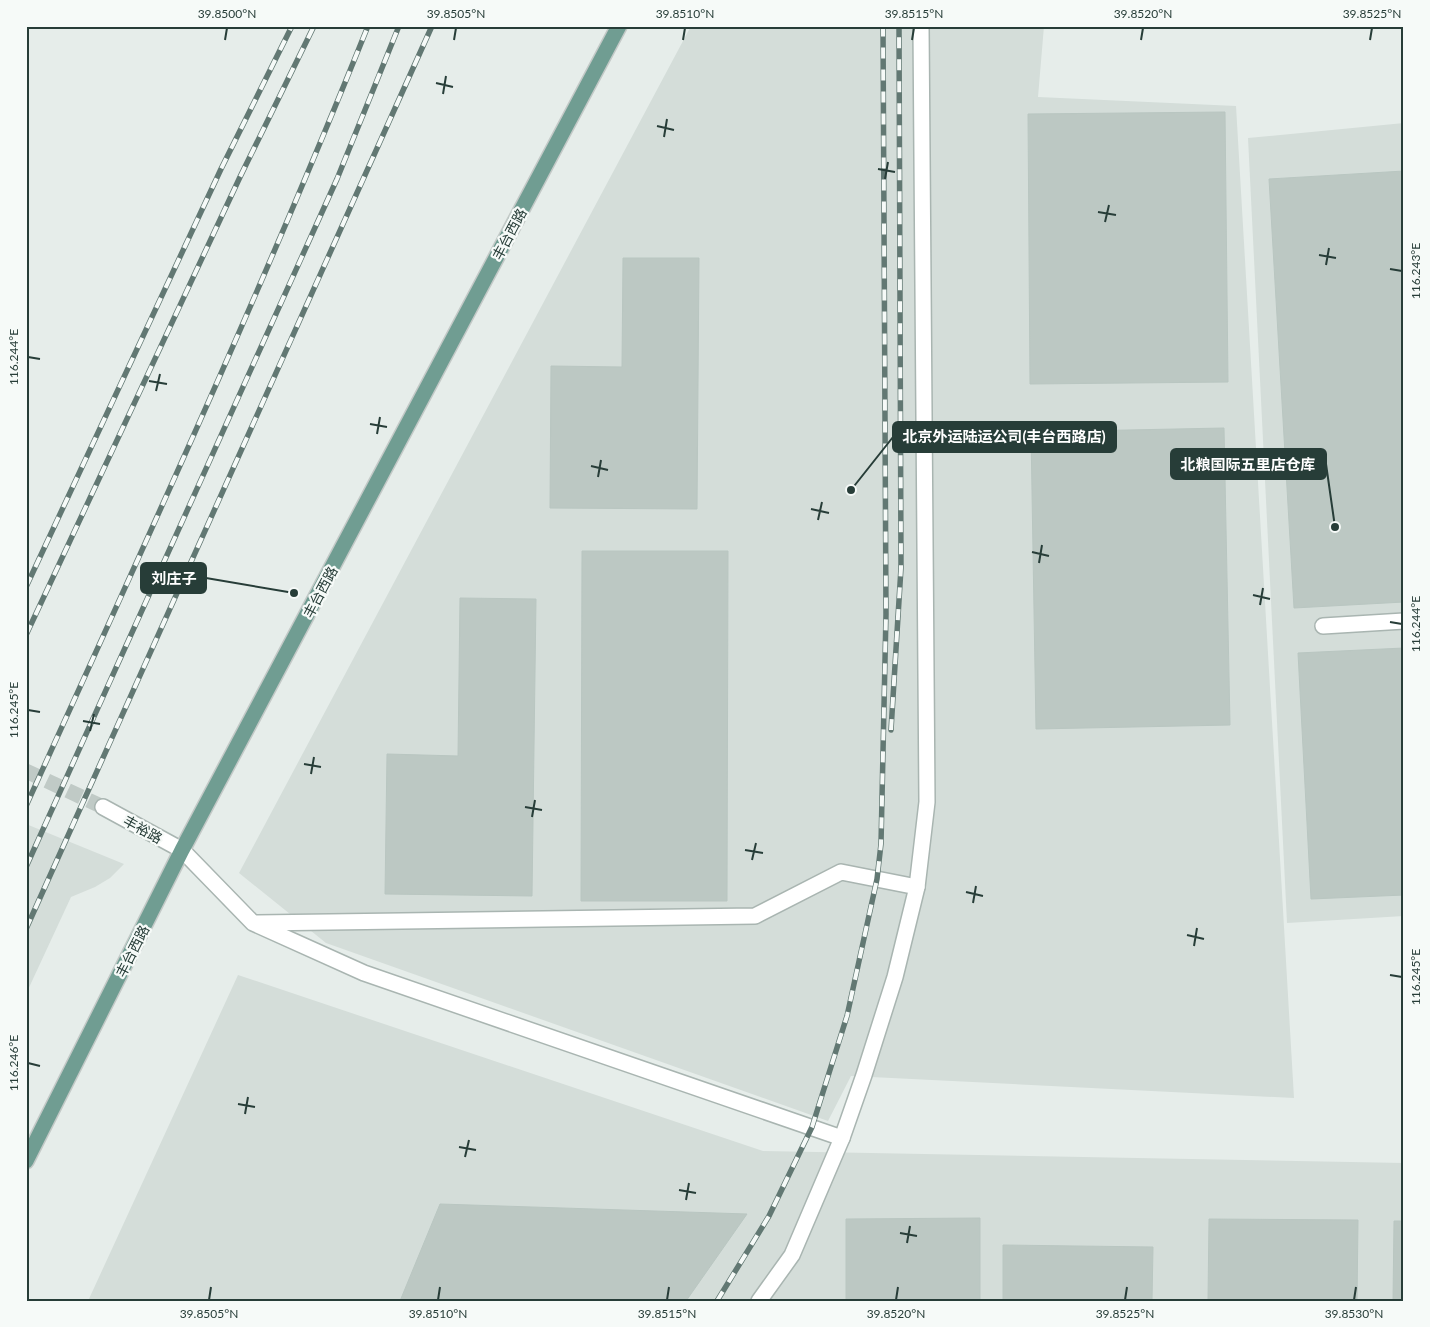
<svg xmlns="http://www.w3.org/2000/svg" width="1430" height="1327" font-family="Lato,'Noto Sans SC',sans-serif">
	<style>
		.built { fill: #d4ddd9 }
		.building { fill: #bcc8c3; stroke: #b9c6c1 }
		.lines { fill: none; stroke-linecap: round; stroke-linejoin: round }
		.minor-tunnel { stroke: #c0cac6; stroke-width: 15; stroke-dasharray: 15 8; stroke-linecap: butt }
		.minor-casing { stroke: #a9b5b1; stroke-width: 18 }
		.major-casing { stroke: #c3c9c7; stroke-width: 18 }
		.minor { stroke: #fff; stroke-width: 15 }
		.major { stroke: #709d92; stroke-width: 15 }
		.rail-casing { stroke: #627873; stroke-width: 5.5 }
		.rail { stroke: #f6faf8; stroke-width: 4; stroke-dasharray: 11; stroke-linecap: butt }
		.ticks { fill: none; stroke: #273d38; stroke-width: 2 }
		.labels { text-anchor: middle; dominant-baseline: central; stroke-width: 4.5; stroke-linejoin: round; paint-order: stroke }
		.street-label { font-size: 14px; fill: #273d38; stroke: #f6faf8 }
		.leader { fill: none; stroke: #273d38; stroke-width: 2 }
		.callout-dot { fill: #273d38; stroke: #f6faf8; stroke-width: 2 }
		.callout { fill: #273d38; stroke: #273d38; stroke-width: 2 }
		.callout-label { font-size: 15px; text-anchor: middle; font-weight: bold; fill: #fff }
		.neatline { fill: none; stroke: #273d38; stroke-width: 2 }
		.ticks-label { font-size: 12px; text-anchor: middle; fill: #273d38 }
	</style>
	<rect width="100%" height="100%" fill="#e6edea"/>
	<g class="built">
		<polygon points="691,26 1044,26 1038,97 1236,106 1294,1098 851,1076 828,1121 326,943 239,873"/>
		<polygon points="1404,123 1404,916 1287,923 1248,138"/>
		<polygon points="26,824 124,864 110,878 95,887 71,897 26,994"/>
		<polygon points="238,975 763,1151 1404,1163 1404,1301 88,1301"/>
	</g>
	<g class="building">
		<polygon points="1225,112 1228,382 1030,384 1028,114"/>
		<polygon points="1404,171 1404,602 1294,608 1269,179"/>
		<polygon points="623,258 699,258 697,509 550,508 551,366 622,367"/>
		<polygon points="1224,428 1230,725 1036,729 1031,432"/>
		<polygon points="582,551 728,551 727,901 581,901"/>
		<polygon points="460,598 536,599 532,896 385,894 387,754 458,756"/>
		<polygon points="1404,648 1404,895 1311,899 1298,653"/>
		<polygon points="440,1204 747,1214 686,1301 400,1301"/>
		<polygon points="980,1218 980,1301 846,1301 846,1219"/>
		<polygon points="1209,1219 1358,1220 1357,1301 1208,1301"/>
		<polygon points="1394,1221 1404,1221 1404,1301 1393,1301"/>
		<polygon points="1003,1245 1153,1247 1152,1301 1003,1301"/>
	</g>
	<g class="lines">
		<polyline class="minor-tunnel" points="26,771 103,807"/>
		<defs>
			<g id="minor">
				<polyline points="1323,626 1404,621"/>
				<polyline points="103,807 182,850 253,923 364,973 842,1138"/>
				<polyline points="257,923 755,916 841,872 917,887"/>
				<polyline points="759,1301 792,1255 842,1138 864,1075 895,977 917,887 927,802 921,26"/>
			</g>
			<polyline id="major" points="26,1161 182,850 619,26"/>
		</defs>
		<use href="#minor" class="minor-casing"/>
		<use href="#major" class="major-casing"/>
		<use href="#minor" class="minor"/>
		<use href="#major" class="major"/>
		<defs>
			<g id="rail">
				<polyline points="26,587 221,169 292,26"/>
				<polyline points="26,635 240,177 314,26"/>
				<polyline points="891,730 901,568 899,26"/>
				<path d="M 26,806 C 143,548 262,290 368,26"/>
				<polyline points="26,867 337,179 399,26"/>
				<polyline points="26,929 432,26"/>
				<polyline points="717,1301 769,1216 812,1127 847,1016 877,879 881,844 886,614 883,26"/>
			</g>
		</defs>
		<use href="#rail" class="rail-casing"/>
		<use href="#rail" class="rail"/>
	</g>
	<path class="ticks" d="M 225,40 L 227,28M 454,40 L 456,28M 683,40 L 685,28M 912,40 L 914,28M 1141,40 L 1143,28M 1370,40 L 1372,28M 436,83 L 453,87M 443,94 L 446,76M 657,126 L 674,130M 664,137 L 667,119M 878,169 L 895,172M 885,179 L 888,162M 1098,212 L 1116,215M 1105,222 L 1109,205M 1319,255 L 1336,258M 1326,265 L 1329,248M 1390,269 L 1402,271M 28,357 L 40,359M 149,381 L 167,384M 156,391 L 160,374M 370,424 L 387,427M 377,434 L 380,417M 591,466 L 608,470M 598,477 L 601,460M 811,509 L 829,513M 818,520 L 822,502M 1032,552 L 1049,556M 1039,563 L 1042,545M 1253,595 L 1270,599M 1260,605 L 1263,588M 1390,622 L 1402,624M 28,710 L 40,712M 83,721 L 100,724M 90,731 L 94,714M 304,764 L 321,767M 311,774 L 314,757M 525,807 L 542,810M 532,817 L 535,800M 745,850 L 763,853M 752,860 L 756,843M 966,892 L 983,896M 973,903 L 976,886M 1187,935 L 1204,939M 1194,946 L 1197,928M 1390,975 L 1402,977M 28,1063 L 40,1066M 238,1104 L 255,1107M 245,1114 L 248,1097M 459,1147 L 476,1150M 465,1157 L 469,1140M 679,1190 L 696,1193M 686,1200 L 689,1183M 900,1233 L 917,1236M 907,1243 L 910,1226M 209,1300 L 211,1287M 438,1300 L 440,1287M 667,1300 L 669,1287M 896,1300 L 898,1287M 1125,1300 L 1127,1287M 1354,1300 L 1356,1287"/>
	<g class="labels">
		<g class="street-label">
			<text transform="translate(509 234) rotate(-62)">丰台西路</text>
			<text transform="translate(320 592) rotate(-62)">丰台西路</text>
			<text transform="translate(143 829) rotate(29)">丰裕路</text>
			<text transform="translate(132 951) rotate(-63)">丰台西路</text>
		</g>
	</g>
	<path class="leader" d="M851 490L893 437M1335 527L1326 464M294 593L206 578"/>
	<g class="callout-dot">
		<circle cx="851" cy="490" r="5"/>
		<circle cx="1335" cy="527" r="5"/>
		<circle cx="294" cy="593" r="5"/>
	</g>
	<g class="callout">
		<rect x="893" y="422" width="223" height="30" rx="5"/>
		<rect x="1171" y="449" width="155" height="30" rx="5"/>
		<rect x="141" y="563" width="65" height="30" rx="5"/>
	</g>
	<g class="callout-label">
		<text x="1004" y="442">北京外运陆运公司(丰台西路店)</text>
		<text x="1248" y="470">北粮国际五里店仓库</text>
		<text x="174" y="584">刘庄子</text>
	</g>
	<rect width="1430" height="1327" fill="none" stroke="#f6faf8" stroke-width="55"/>
	<rect x="28" y="28" width="1374" height="1272" class="neatline"/>
	<g class="ticks-label">
		<text x="227" y="18">39.8500°N</text>
		<text x="456" y="18">39.8505°N</text>
		<text x="685" y="18">39.8510°N</text>
		<text x="914" y="18">39.8515°N</text>
		<text x="1143" y="18">39.8520°N</text>
		<text x="1372" y="18">39.8525°N</text>
		<text transform="translate(1416 271) rotate(-90)" y="4">116.243°E</text>
		<text transform="translate(14 357) rotate(-90)" y="4">116.244°E</text>
		<text transform="translate(1416 624) rotate(-90)" y="4">116.244°E</text>
		<text transform="translate(14 710) rotate(-90)" y="4">116.245°E</text>
		<text transform="translate(1416 977) rotate(-90)" y="4">116.245°E</text>
		<text transform="translate(14 1063) rotate(-90)" y="4">116.246°E</text>
		<text x="209" y="1318">39.8505°N</text>
		<text x="438" y="1318">39.8510°N</text>
		<text x="667" y="1318">39.8515°N</text>
		<text x="896" y="1318">39.8520°N</text>
		<text x="1125" y="1318">39.8525°N</text>
		<text x="1354" y="1318">39.8530°N</text>
	</g>
</svg>
